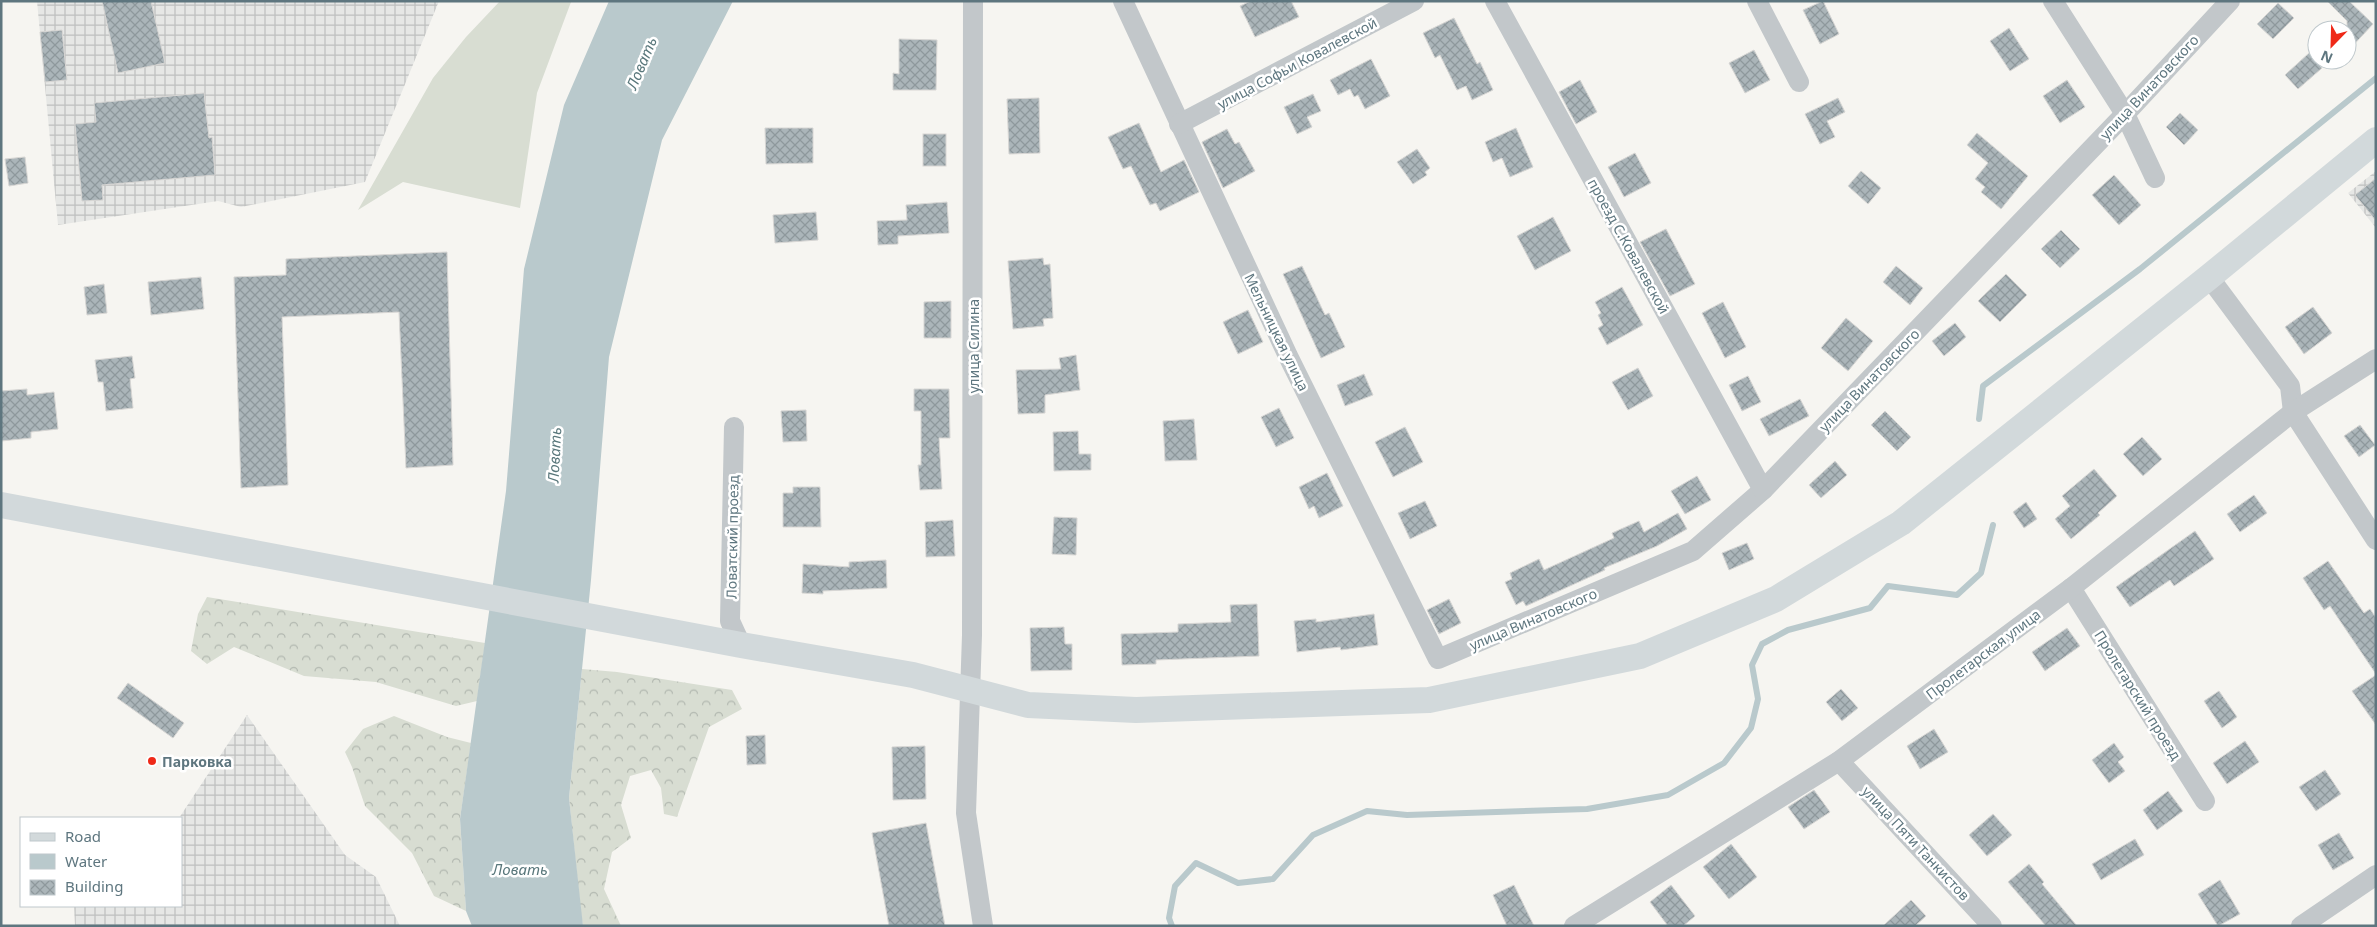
<svg xmlns="http://www.w3.org/2000/svg" width="2377" height="927" font-family="'Noto Sans',sans-serif">
	<style>
		.industrial { fill: url(#industrial-grid) }
		.grass { fill: #d8ddd2 }
		.forest { fill: url(#forest-crowns) }
		.water { fill: #b9c9cc }
		.lines { fill: none; stroke-linecap: round; stroke-linejoin: round }
		.stream { stroke: #b9c9cc; stroke-width: 6 }
		.building { fill: url(#building-cross-hatch); stroke: #d7d6d4 }
		.minor { stroke: #c2c7ca; stroke-width: 20 }
		.major { stroke: #d2d9db; stroke-width: 26 }
		.poi-dot { fill: #ef2918; stroke: #fff; stroke-width: 2 }
		.labels { text-anchor: middle; dominant-baseline: central; stroke-width: 5; stroke-linejoin: round; paint-order: stroke }
		.street-label { font-size: 14px; fill: #5e767f; stroke: #fff }
		.poi-label { font-size: 14px; font-weight: bold; fill: #5e767f; stroke: #fff; text-anchor: start }
		.water-label { font-size: 15px; font-style: italic; fill: #59777b; stroke: #fff }
	</style>
	<defs>
		<pattern id="industrial-grid" width="8" height="8" patternUnits="userSpaceOnUse" patternTransform="scale(1.25)"><rect width="8" height="8" fill="#e6e7e5"/><path d="M0 4h8M4 0v8" fill="none" stroke="#bec0bf"/></pattern>
		<pattern id="forest-crowns" width="20" height="18" patternUnits="userSpaceOnUse" patternTransform="scale(1.25)"><rect width="20" height="18" fill="#d8ddd2"/><path d="M2 6a3 3 0 1 1 6 0M12 15a3 3 0 1 1 6 0" fill="none" stroke="#b2b8b0"/></pattern>
		<pattern id="building-cross-hatch" width="8" height="8" patternUnits="userSpaceOnUse" patternTransform="scale(1.25)"><rect width="8" height="8" fill="#abb5b9"/><path d="M0 0l8 8M0 8l8-8" fill="none" stroke="#8e989c"/></pattern>
	</defs>
	<rect width="100%" height="100%" fill="#f6f5f1"/>
	<g class="industrial">
		<polygon points="37,1 439,1 365,182 241,207 218,201 58,225"/>
		<polygon points="2376,171 2376,228 2348,193"/>
		<polygon points="247,715 345,855 376,877 400,926 75,926 74,906 181,906 181,818 179,818"/>
	</g>
	<polygon class="grass" points="500,1 571,2 537,93 520,208 403,182 358,210 433,78 466,37"/>
	<g class="forest">
		<polygon points="207,597 485,643 477,701 456,706 376,682 304,676 234,647 207,664 191,651 198,614"/>
		<polygon points="582,669 617,672 732,690 742,709 709,727 677,817 664,814 661,788 651,770 630,776 621,805 631,838 612,852 604,889 621,926 583,926 581,914 569,798"/>
		<polygon points="394,716 447,737 471,743 460,819 466,911 434,896 412,853 365,806 352,767 345,752 363,729"/>
	</g>
	<polygon class="water" points="609,1 733,1 662,140 609,357 591,580 569,798 583,926 472,926 466,911 460,819 506,491 524,269 564,105"/>
	<g class="lines">
		<g class="stream">
			<polyline points="1979,419 1983,386 2140,269 2376,78"/>
			<polyline points="1172,926 1169,918 1175,886 1196,863 1238,883 1273,879 1313,835 1367,811 1407,815 1587,809 1668,795 1724,763 1751,728 1758,699 1752,665 1762,644 1788,630 1870,608 1888,586 1957,595 1981,573 1993,525"/>
		</g>
	</g>
	<g class="building">
		<polygon points="102,1 151,1 165,63 118,73"/>
		<polygon points="1251,1 1291,1 1299,17 1255,37 1240,6"/>
		<polygon points="1823,1 1839,34 1820,44 1803,10"/>
		<polygon points="2327,1 2349,1 2373,24 2347,52 2347,21"/>
		<polygon points="2278,3 2294,18 2273,39 2257,24"/>
		<polygon points="1454,18 1477,64 1480,62 1493,90 1472,100 1466,86 1457,90 1440,55 1435,58 1423,33"/>
		<polygon points="2009,28 2029,59 2010,71 1990,41"/>
		<polygon points="62,30 67,80 45,82 40,32"/>
		<polygon points="899,39 937,40 936,90 893,90 893,73 899,74"/>
		<polygon points="1754,50 1770,80 1745,93 1729,63"/>
		<polygon points="2309,53 2322,68 2298,89 2285,75"/>
		<polygon points="1371,59 1390,96 1365,109 1358,95 1354,97 1350,89 1338,95 1330,80"/>
		<polygon points="1580,80 1597,112 1576,124 1559,92"/>
		<polygon points="2067,80 2085,107 2060,123 2043,96"/>
		<polygon points="204,93 209,138 212,137 215,175 102,185 103,200 82,201 75,124 96,122 94,103"/>
		<polygon points="1313,94 1321,111 1307,117 1312,127 1297,134 1284,107"/>
		<polygon points="1039,98 1040,153 1009,154 1007,99"/>
		<polygon points="1838,98 1845,112 1827,121 1835,137 1820,144 1805,114"/>
		<polygon points="2180,113 2198,130 2184,145 2166,127"/>
		<polygon points="1139,123 1161,172 1184,160 1199,192 1160,211 1156,203 1150,205 1131,166 1123,169 1108,137"/>
		<polygon points="765,128 813,128 813,163 766,164"/>
		<polygon points="1516,128 1533,167 1510,177 1502,158 1493,162 1485,142"/>
		<polygon points="1227,129 1235,144 1239,142 1255,171 1223,188 1202,142"/>
		<polygon points="1977,133 2028,176 2001,209 1981,192 1985,187 1975,179 1988,163 1967,145"/>
		<rect x="923" y="134" width="23" height="32"/>
		<polygon points="1417,149 1430,168 1425,172 1427,175 1413,184 1397,162"/>
		<polygon points="1635,153 1651,183 1624,197 1608,167"/>
		<polygon points="25,157 28,183 9,186 5,159"/>
		<polygon points="1861,171 1881,188 1868,204 1848,186"/>
		<polygon points="2114,175 2141,205 2119,225 2092,195"/>
		<polygon points="2376,178 2376,221 2355,195"/>
		<polygon points="947,202 949,233 898,236 898,244 878,245 877,221 907,220 906,205"/>
		<polygon points="816,212 818,240 775,243 773,215"/>
		<polygon points="1553,217 1571,251 1535,270 1517,236"/>
		<polygon points="1666,229 1695,284 1670,296 1640,242"/>
		<polygon points="2061,230 2080,249 2060,268 2041,249"/>
		<polygon points="447,252 453,465 406,468 399,312 282,317 288,485 241,488 234,277 286,275 286,259"/>
		<polygon points="1043,258 1044,265 1050,264 1053,318 1043,319 1044,326 1013,329 1008,261"/>
		<polygon points="1302,266 1325,315 1329,313 1345,347 1321,358 1283,274"/>
		<polygon points="1896,266 1923,288 1910,305 1883,282"/>
		<polygon points="2006,274 2027,295 2000,322 1978,301"/>
		<polygon points="201,277 204,309 151,315 148,282"/>
		<polygon points="104,284 107,313 87,315 84,287"/>
		<polygon points="1622,287 1643,325 1607,345 1598,328 1603,325 1598,315 1601,313 1595,302"/>
		<polygon points="951,301 951,338 924,338 924,302"/>
		<polygon points="1723,302 1746,347 1725,358 1702,313"/>
		<polygon points="2313,307 2332,333 2304,354 2285,327"/>
		<polygon points="1248,310 1263,342 1238,354 1223,322"/>
		<polygon points="1846,318 1873,341 1848,371 1821,348"/>
		<polygon points="1955,323 1966,337 1944,356 1932,341"/>
		<polygon points="1076,355 1080,390 1045,395 1045,413 1018,414 1016,370 1061,369 1059,358"/>
		<polygon points="132,356 135,378 130,379 133,408 106,411 103,382 98,382 95,360"/>
		<polygon points="1638,368 1653,396 1628,410 1612,382"/>
		<polygon points="1364,374 1373,395 1345,406 1337,385"/>
		<polygon points="1748,376 1761,402 1742,411 1729,385"/>
		<polygon points="27,389 27,395 54,392 58,429 31,432 31,438 1,441 1,391"/>
		<polygon points="914,389 949,389 950,438 939,438 942,489 920,490 918,465 921,465 921,411 914,411"/>
		<polygon points="1800,399 1809,416 1769,436 1760,419"/>
		<polygon points="1279,408 1294,438 1276,447 1261,417"/>
		<polygon points="806,410 807,441 783,442 781,411"/>
		<polygon points="1885,411 1911,437 1897,451 1871,425"/>
		<polygon points="1194,419 1197,460 1165,461 1163,421"/>
		<polygon points="2360,425 2375,445 2359,457 2344,436"/>
		<polygon points="1405,427 1423,462 1393,477 1375,442"/>
		<polygon points="1078,431 1079,454 1091,454 1091,470 1054,471 1053,432"/>
		<polygon points="2142,437 2162,459 2143,476 2123,454"/>
		<polygon points="1835,461 1847,475 1821,498 1809,485"/>
		<polygon points="2094,469 2117,496 2098,513 2100,515 2071,539 2055,519 2070,506 2062,496"/>
		<polygon points="1327,473 1343,506 1319,518 1314,506 1309,509 1299,487"/>
		<polygon points="1697,476 1711,500 1685,514 1671,491"/>
		<polygon points="793,487 820,487 821,527 783,527 783,493 793,493"/>
		<polygon points="2254,495 2267,513 2240,532 2227,514"/>
		<polygon points="1425,501 1437,526 1410,539 1398,513"/>
		<polygon points="2026,502 2037,519 2024,528 2013,512"/>
		<polygon points="1678,513 1687,529 1657,546 1604,568 1605,570 1526,606 1523,601 1516,605 1505,582 1512,579 1510,573 1539,559 1544,570 1614,538 1612,533 1639,521 1644,532"/>
		<polygon points="1054,517 1077,518 1076,555 1052,554"/>
		<polygon points="953,520 955,556 926,557 925,522"/>
		<polygon points="2195,531 2214,559 2174,586 2170,580 2130,607 2116,587"/>
		<polygon points="1747,543 1754,559 1729,570 1722,553"/>
		<polygon points="886,560 887,588 823,591 823,594 802,593 803,564 849,567 849,562"/>
		<polygon points="2328,561 2364,613 2370,609 2376,618 2376,674 2330,606 2324,610 2303,578"/>
		<polygon points="1449,599 1461,623 1439,634 1427,610"/>
		<polygon points="1257,604 1259,656 1156,660 1156,664 1122,665 1121,634 1178,632 1178,624 1231,622 1230,605"/>
		<polygon points="1374,614 1378,645 1341,650 1340,647 1297,652 1294,621 1316,619 1316,622"/>
		<polygon points="1064,627 1065,644 1072,644 1072,670 1031,671 1030,628"/>
		<polygon points="2067,628 2080,646 2045,671 2032,652"/>
		<polygon points="2376,675 2376,725 2352,691"/>
		<polygon points="128,683 184,723 173,738 117,698"/>
		<polygon points="1841,689 1858,708 1842,721 1826,702"/>
		<polygon points="2219,691 2237,717 2222,728 2204,701"/>
		<polygon points="1934,729 1948,752 1920,769 1907,746"/>
		<polygon points="765,735 766,764 747,765 746,736"/>
		<polygon points="2245,741 2259,762 2227,784 2213,763"/>
		<polygon points="2114,743 2124,757 2118,762 2125,771 2109,783 2092,760"/>
		<polygon points="925,746 926,799 893,800 892,747"/>
		<polygon points="2325,770 2341,794 2316,811 2299,787"/>
		<polygon points="1814,790 1830,812 1804,829 1788,807"/>
		<polygon points="2168,791 2183,811 2157,830 2143,810"/>
		<polygon points="1993,814 2012,835 1987,856 1969,835"/>
		<polygon points="926,823 945,926 889,926 872,833"/>
		<polygon points="2339,833 2354,858 2333,870 2318,845"/>
		<polygon points="2135,839 2144,855 2101,880 2092,864"/>
		<polygon points="1731,844 1757,877 1729,899 1703,867"/>
		<polygon points="2029,864 2044,882 2042,884 2077,926 2046,926 2008,882"/>
		<polygon points="2220,880 2240,914 2218,926 2198,894"/>
		<polygon points="1514,885 1534,926 1507,926 1493,895"/>
		<polygon points="1671,885 1695,916 1683,926 1668,926 1650,902"/>
		<polygon points="1911,900 1926,916 1915,926 1883,926"/>
	</g>
	<g class="lines">
		<g class="minor">
			<polyline points="973,1 972,635 966,813 983,926"/>
			<polyline points="1123,1 1288,356 1438,659 1693,551 1763,490 2125,114 2230,1"/>
			<polyline points="1495,1 1763,490"/>
			<polyline points="1757,1 1799,82"/>
			<polyline points="2053,1 2125,114 2155,178"/>
			<polyline points="1179,124 1414,1"/>
			<polyline points="2209,277 2290,386 2293,412 2376,540"/>
			<polyline points="734,427 730,621 741,645"/>
			<polyline points="2071,588 2205,801"/>
			<polyline points="1839,761 1992,926"/>
			<polyline points="1574,926 1839,761 2071,588 2293,412 2376,359"/>
			<polyline points="2301,926 2376,875"/>
		</g>
		<polyline class="major" points="1,505 741,645 913,675 1028,705 1136,710 1429,700 1640,656 1776,599 1901,523 2209,277 2376,140"/>
	</g>
	<circle class="poi-dot" cx="152" cy="761" r="5"/>
	<g class="labels">
		<g class="street-label">
			<text transform="translate(1297 63) rotate(-28)">улица Софьи Ковалевской</text>
			<text transform="translate(2149 87) rotate(-47)">улица Винатовского</text>
			<text transform="translate(1629 246) rotate(61)">проезд С.Ковалевской</text>
			<text transform="translate(1277 332) rotate(64)">Мельницкая улица</text>
			<text transform="translate(973 346) rotate(-90)">улица Силина</text>
			<text transform="translate(1869 380) rotate(-46)">улица Винатовского</text>
			<text transform="translate(732 537) rotate(-89)">Ловатский проезд</text>
			<text transform="translate(1533 619) rotate(-23)">улица Винатовского</text>
			<text transform="translate(1983 654) rotate(-37)">Пролетарская улица</text>
			<text transform="translate(2138 695) rotate(58)">Пролетарский проезд</text>
			<text transform="translate(1916 843) rotate(47)">улица Пяти Танкистов</text>
		</g>
		<g class="poi-label">
			<text x="162" y="761">Парковка</text>
		</g>
		<g class="water-label">
			<text transform="translate(641 63) rotate(-67)">Ловать</text>
			<text transform="translate(554 455) rotate(-87)">Ловать</text>
			<text x="520" y="869">Ловать</text>
		</g>
	</g>
	<rect width="2377" height="927" fill="none" stroke="#5e767f" stroke-width="5"/>
	<rect x="20" y="817" width="162" height="90" fill="#ffffff" stroke="#bfc8cc"/>
	<rect x="30" y="833" width="25" height="8" fill="#d2d9db" stroke="#bfc8cc"/>
	<text x="65" y="842" font-size="15" fill="#5e767f">Road</text>
	<rect x="30" y="854" width="25" height="15" fill="#b9c9cc" stroke="#bfc8cc"/>
	<text x="65" y="867" font-size="15" fill="#5e767f">Water</text>
	<rect x="30" y="880" width="25" height="15" fill="url(#building-cross-hatch)" stroke="#bfc8cc"/>
	<text x="65" y="892" font-size="15" fill="#5e767f">Building</text>
	<g transform="translate(2332 45) rotate(203)"><circle r="24" fill="#ffffff" stroke="#bfc8cc"/>
	<path d="M0-4L9 19L0 12L-9 19Z" fill="#ef2918"/>
	<text y="-8" font-size="14" font-weight="bold" text-anchor="middle" fill="#5e767f">N</text>
	</g>
</svg>
